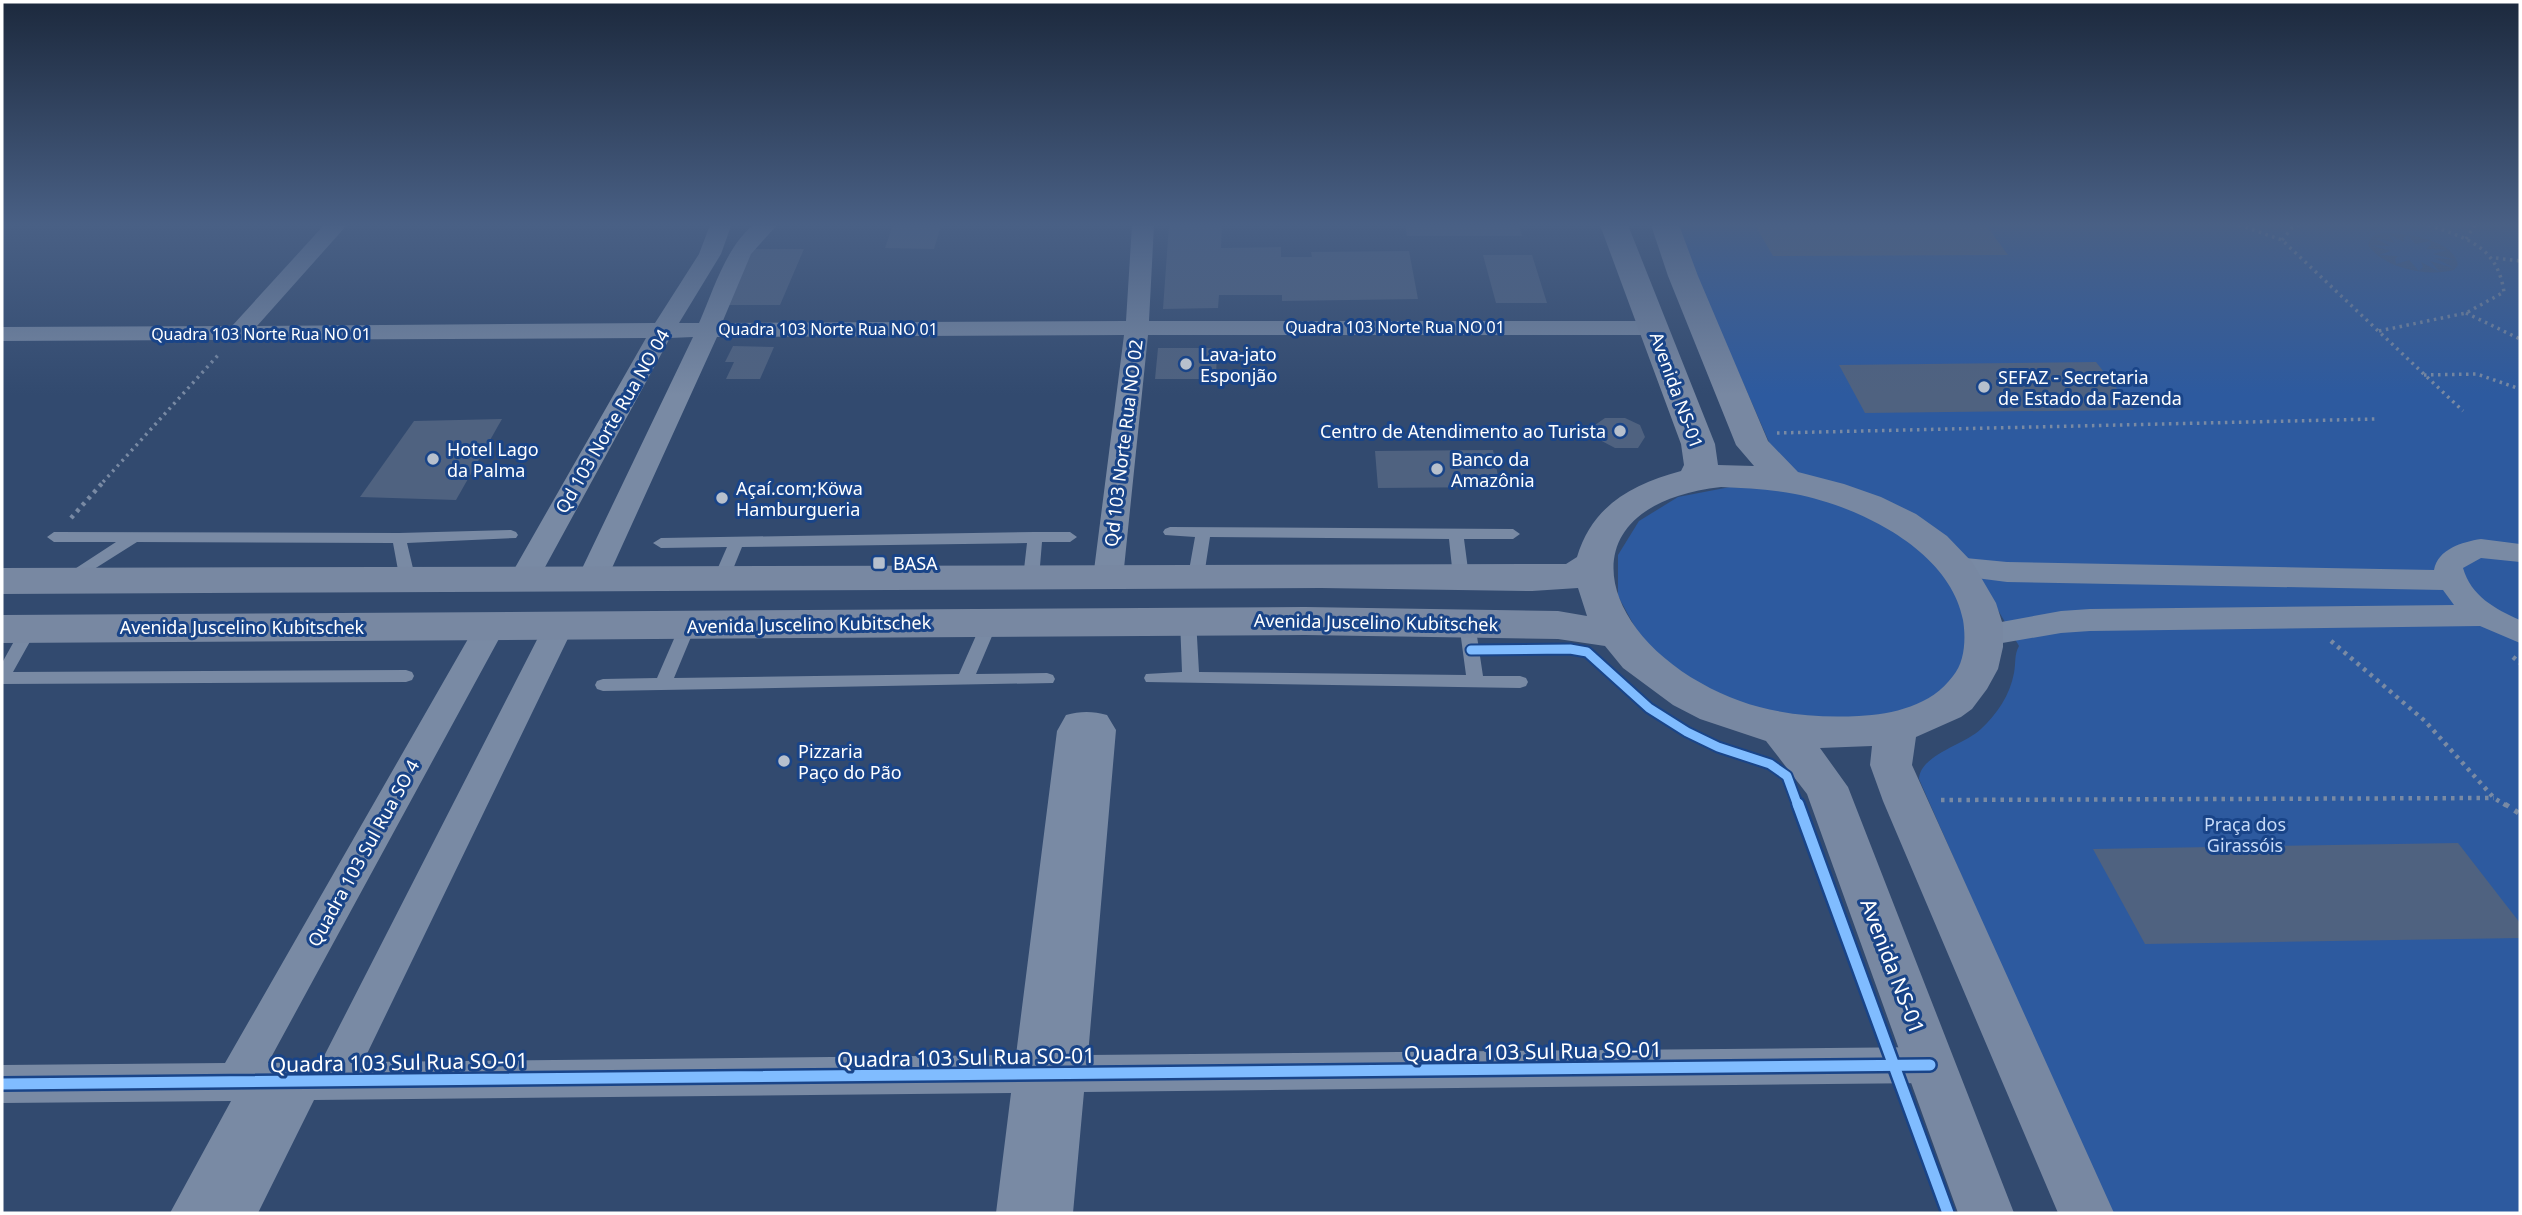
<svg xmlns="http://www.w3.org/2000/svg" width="2522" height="1215" font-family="'Noto Sans',sans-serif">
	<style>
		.green { fill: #2d5a9f }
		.water { fill: #385788; fill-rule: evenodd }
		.building { fill: #4f6280 }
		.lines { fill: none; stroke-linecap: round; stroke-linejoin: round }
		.path-far2 { stroke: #798aa4; stroke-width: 3.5; stroke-dasharray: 2.5 4.5; stroke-linecap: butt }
		.path-far1 { stroke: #798aa4; stroke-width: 4.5; stroke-dasharray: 3.5 5; stroke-linecap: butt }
		.path { stroke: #798aa4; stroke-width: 5; stroke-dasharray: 4.5 7; stroke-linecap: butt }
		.service { fill: #798aa4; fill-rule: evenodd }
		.minor { fill: #798aa4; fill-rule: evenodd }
		.primary { fill: #7888a2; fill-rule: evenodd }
		.cycleway-far1-casing { stroke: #194488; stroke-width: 13 }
		.cycleway-casing { stroke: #194488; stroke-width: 16 }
		.cycleway-far1 { stroke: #80bcff; stroke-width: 9 }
		.cycleway { stroke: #80bcff; stroke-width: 11 }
		.poi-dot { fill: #b7c0cd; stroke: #194488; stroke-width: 2.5 }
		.labels { text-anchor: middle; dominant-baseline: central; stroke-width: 6; stroke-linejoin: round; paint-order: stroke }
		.far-street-label { font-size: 16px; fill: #fff; stroke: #194488 }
		.poi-label { font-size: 18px; fill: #fff; stroke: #194488; text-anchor: start }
		.street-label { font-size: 18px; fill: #fff; stroke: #194488 }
		.park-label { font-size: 18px; fill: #c7dbf9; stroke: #194488 }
		.near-street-label { font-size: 21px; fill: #fff; stroke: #194488 }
	</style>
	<rect width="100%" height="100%" fill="#324a6f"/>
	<g class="green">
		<path d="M 1674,225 L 2520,225 L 2520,1213 L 2110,1213 L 1919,779 C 1920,755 1964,745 1981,729 C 1997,714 2010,695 2014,673 C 2016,663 2014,655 2019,646 L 1971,564 L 1798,478 L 1776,458 Z"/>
		<polygon points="1730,487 1789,490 1850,506 1904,534 1946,572 1970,615 1969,658 1942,694 1892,718 1825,723 1754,709 1690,680 1642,640 1618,596 1618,555 1639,521 1678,497"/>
	</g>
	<path class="water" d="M 2381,233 C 2403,232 2454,239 2458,265 L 2454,270 C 2428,277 2384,269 2368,245 L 2371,237 ZM 2387,233 L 2404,242 L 2403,238 L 2408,235 L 2415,244 L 2430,241 L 2431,245 L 2426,249 L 2447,250 L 2433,254 L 2456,260 L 2435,258 L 2454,268 L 2430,261 L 2440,272 L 2421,262 L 2423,267 L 2419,271 L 2409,260 L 2396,264 L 2395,259 L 2398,256 L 2379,255 L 2391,251 L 2370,245 L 2390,246 L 2373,237 L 2395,243 Z"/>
	<g class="building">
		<polygon points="893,225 941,225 934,249 885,248"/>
		<polygon points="1169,225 1222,225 1221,248 1281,247 1281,257 1312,257 1311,252 1409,251 1418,299 1282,301 1282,295 1219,295 1218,308 1163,309"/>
		<polygon points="1405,225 1519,225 1522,236 1407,236"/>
		<polygon points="1755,225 1986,225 2008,255 1773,256"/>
		<polygon points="753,249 804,249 780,305 726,305"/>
		<polygon points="1483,255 1532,255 1547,303 1496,303"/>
		<polygon points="733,346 774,347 760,379 726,379 734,362 725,362"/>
		<polygon points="1158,348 1217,348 1216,379 1155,379"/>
		<polygon points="2096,362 2134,410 1865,413 1839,365"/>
		<polygon points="1605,418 1625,418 1640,425 1645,437 1638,448 1615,448 1598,439 1595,425"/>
		<polygon points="502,419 456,500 360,497 414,421"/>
		<polygon points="1493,450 1500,487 1378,488 1375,451"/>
		<polygon points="2458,843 2520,923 2520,938 2145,944 2093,849"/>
	</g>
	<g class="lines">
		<g class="path-far2">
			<polyline points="2239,225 2282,240 2463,411"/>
			<polyline points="2466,239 2475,225"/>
			<polyline points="2282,240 2292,228 2299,225"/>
			<polyline points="2496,258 2520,261"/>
			<polyline points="2466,313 2520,339"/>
			<path d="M 2379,331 L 2466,313 L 2504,292 C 2497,246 2468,239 2429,225"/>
			<polyline points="2424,375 2477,374 2520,389"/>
			<polyline points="1777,433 2376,419"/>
			<polyline points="103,482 220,353"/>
		</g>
		<g class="path-far1">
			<polyline points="71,518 105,480"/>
			<polyline points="2331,641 2425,721 2494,798 2507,806"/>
			<polyline points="2513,657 2520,663"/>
			<polyline points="1941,800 2494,798"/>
		</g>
		<polyline class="path" points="2505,804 2520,814"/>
		<g class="service">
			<polygon points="1170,527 1513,529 1520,534 1513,539 1464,539 1469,577 1461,582 1453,577 1449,539 1210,537 1204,576 1196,581 1188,576 1195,537 1165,535 1163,532 1165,529"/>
			<polygon points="511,530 516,532 518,535 516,538 407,543 416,581 408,586 400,581 393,543 137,542 72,583 67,582 64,578 67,574 116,542 54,542 47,537 54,532 399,533"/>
			<polygon points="1035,532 1070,532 1077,537 1070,542 1042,542 1039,578 1031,583 1023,578 1027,543 742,547 729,579 721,584 713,579 727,547 661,548 653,543 661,538"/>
			<polygon points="1188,614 1196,620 1199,672 1466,675 1459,623 1467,617 1475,623 1483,676 1520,676 1526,678 1528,682 1526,686 1520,688 1146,682 1144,678 1146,674 1182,672 1180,620"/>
			<polygon points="990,616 998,622 976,674 1047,673 1053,675 1055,679 1053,683 603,691 597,689 595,685 597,681 603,679 657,678 680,625 688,619 696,625 674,678 959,674 982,622"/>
			<polygon points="29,623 37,629 13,672 406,670 412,672 414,676 412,680 406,682 2,684 2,663 23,625"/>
		</g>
		<g class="minor">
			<path d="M 324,225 L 347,225 L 257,326 L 655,323 L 699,254 L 710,225 L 731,226 L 721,254 L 679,323 L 699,323 C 714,289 725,249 753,225 L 777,225 L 751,254 L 722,323 L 1126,321 L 1132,225 L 1154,225 L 1149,321 L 1654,321 L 1662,323 L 1666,328 L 1662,333 L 1654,335 L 1148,335 L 1123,578 L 1118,585 L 1108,588 L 1098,585 L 1093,578 L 1124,335 L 717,337 L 607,579 L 602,586 L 592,589 L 582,586 L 577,579 L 693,337 L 670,338 L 538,580 L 533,587 L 523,590 L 513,587 L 508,580 L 646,338 L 2,341 L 2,327 L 232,326 Z"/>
			<path d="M 2481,539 L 2520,544 L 2520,562 L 2481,558 L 2463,568 C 2471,596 2495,609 2520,620 L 2520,643 L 2480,626 L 2090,631 L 2061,633 L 1985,646 L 1974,643 L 1970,635 L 1974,627 L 2061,611 L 2090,609 L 2454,605 L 2443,590 L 2007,582 L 1945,574 L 1941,567 L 1945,560 L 1955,557 L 2007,562 L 2434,570 C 2438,549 2462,542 2481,539 Z"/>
			<path d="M 491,615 L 502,618 L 506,626 L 268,1063 L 321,1062 L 544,626 L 548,618 L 559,615 L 570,618 L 574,626 L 363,1062 L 1016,1055 L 1057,731 L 1066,715 C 1080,711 1093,711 1107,715 L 1116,730 L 1088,1055 L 1930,1047 L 1944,1052 L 1950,1065 L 1944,1078 L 1930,1083 L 1084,1092 L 1073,1213 L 996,1213 L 1011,1093 L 314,1100 L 258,1213 L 170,1213 L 231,1101 L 2,1103 L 2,1065 L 225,1063 L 480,618 Z"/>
		</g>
		<path class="primary" d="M 1600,225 L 1628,225 L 1715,444 L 1718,465 L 1754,466 L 1736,445 L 1668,276 L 1651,225 L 1679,225 L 1698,276 L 1768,441 L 1798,472 L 1844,484 L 1881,497 L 1916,514 L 1947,536 L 1972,562 L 1996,603 L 2003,625 L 2003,647 L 1998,669 L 1987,689 L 1972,709 L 1961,717 L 1916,737 L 1912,765 L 2114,1213 L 2058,1213 L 1883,801 L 1870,765 L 1872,746 L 1820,748 L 1848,787 L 2014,1213 L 1958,1213 L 1807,794 L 1766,741 L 1700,719 L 1673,705 L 1623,668 L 1605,646 L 1558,639 L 1305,635 L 2,643 L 2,615 L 1305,607 L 1558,611 L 1587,616 L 1578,588 L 1532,591 L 1321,588 L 2,594 L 2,568 L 1566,564 L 1577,557 C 1592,506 1632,484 1681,471 L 1684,465 L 1681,444 ZM 1721,487 C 1746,488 1770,489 1795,494 C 1858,506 1950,550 1963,620 C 1966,638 1965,662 1953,676 C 1931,706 1893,714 1859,716 C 1804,719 1749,711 1701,683 C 1591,621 1571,504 1721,487 Z"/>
		<defs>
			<polyline id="cycleway-far1" points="1471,650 1570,649 1587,652 1649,708 1687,732 1718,747 1770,764 1787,776 1798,806"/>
			<g id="cycleway">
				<polyline points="1798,804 1948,1213"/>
				<polyline points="2,1084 1930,1065"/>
			</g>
		</defs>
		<use href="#cycleway-far1" class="cycleway-far1-casing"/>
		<use href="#cycleway" class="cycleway-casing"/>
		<use href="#cycleway-far1" class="cycleway-far1"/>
		<use href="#cycleway" class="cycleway"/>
	</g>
	<linearGradient id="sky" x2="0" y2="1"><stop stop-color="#1c293d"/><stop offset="0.57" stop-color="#496085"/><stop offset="1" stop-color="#496085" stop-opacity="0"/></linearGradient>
	<rect width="2522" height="395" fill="url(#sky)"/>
	<g class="poi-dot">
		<circle cx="1186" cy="364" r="7"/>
		<circle cx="1984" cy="387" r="7"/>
		<circle cx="1620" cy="431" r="7"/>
		<circle cx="433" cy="459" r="7"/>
		<circle cx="1437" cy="469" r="7"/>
		<circle cx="722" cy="498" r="7"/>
		<rect x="872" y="556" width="14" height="14" rx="3.5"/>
		<circle cx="784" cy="761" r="7"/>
	</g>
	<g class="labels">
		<g class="far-street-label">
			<text x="1395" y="327">Quadra 103 Norte Rua NO 01</text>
			<text x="828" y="329">Quadra 103 Norte Rua NO 01</text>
			<text x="261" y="334">Quadra 103 Norte Rua NO 01</text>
		</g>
		<g class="poi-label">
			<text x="1200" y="354">Lava-jato<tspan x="1200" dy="21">Esponjão</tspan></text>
			<text x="1998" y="377">SEFAZ - Secretaria<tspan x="1998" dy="21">de Estado da Fazenda</tspan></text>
			<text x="1606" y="431" text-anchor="end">Centro de Atendimento ao Turista</text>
			<text x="447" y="449">Hotel Lago<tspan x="447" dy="21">da Palma</tspan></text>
			<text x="1451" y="459">Banco da<tspan x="1451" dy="21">Amazônia</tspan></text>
			<text x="736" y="488">Açaí.com;Köwa<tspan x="736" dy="21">Hamburgueria</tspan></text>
			<text x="893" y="563">BASA</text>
			<text x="798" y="751">Pizzaria<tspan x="798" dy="21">Paço do Pão</tspan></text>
		</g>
		<g class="street-label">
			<text transform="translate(1677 390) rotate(70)">Avenida NS-01</text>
			<text transform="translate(612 421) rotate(-60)">Qd 103 Norte Rua NO 04</text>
			<text transform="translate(1123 443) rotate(-83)">Qd 103 Norte Rua NO 02</text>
			<text transform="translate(1376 622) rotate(1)">Avenida Juscelino Kubitschek</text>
			<text transform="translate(809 624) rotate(-1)">Avenida Juscelino Kubitschek</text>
			<text x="242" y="627">Avenida Juscelino Kubitschek</text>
			<text transform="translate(363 853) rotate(-61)">Quadra 103 Sul Rua SO 4</text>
		</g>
		<g class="park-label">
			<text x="2245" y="824">Praça dos<tspan x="2245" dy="21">Girassóis</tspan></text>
		</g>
		<g class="near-street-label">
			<text transform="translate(1893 966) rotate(69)">Avenida NS-01</text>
			<text transform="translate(1533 1051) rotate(-1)">Quadra 103 Sul Rua SO-01</text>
			<text transform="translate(966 1057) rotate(-1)">Quadra 103 Sul Rua SO-01</text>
			<text transform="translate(399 1062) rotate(-1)">Quadra 103 Sul Rua SO-01</text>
		</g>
	</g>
	<rect width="2522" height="1215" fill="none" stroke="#ffffff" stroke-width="7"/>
</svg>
